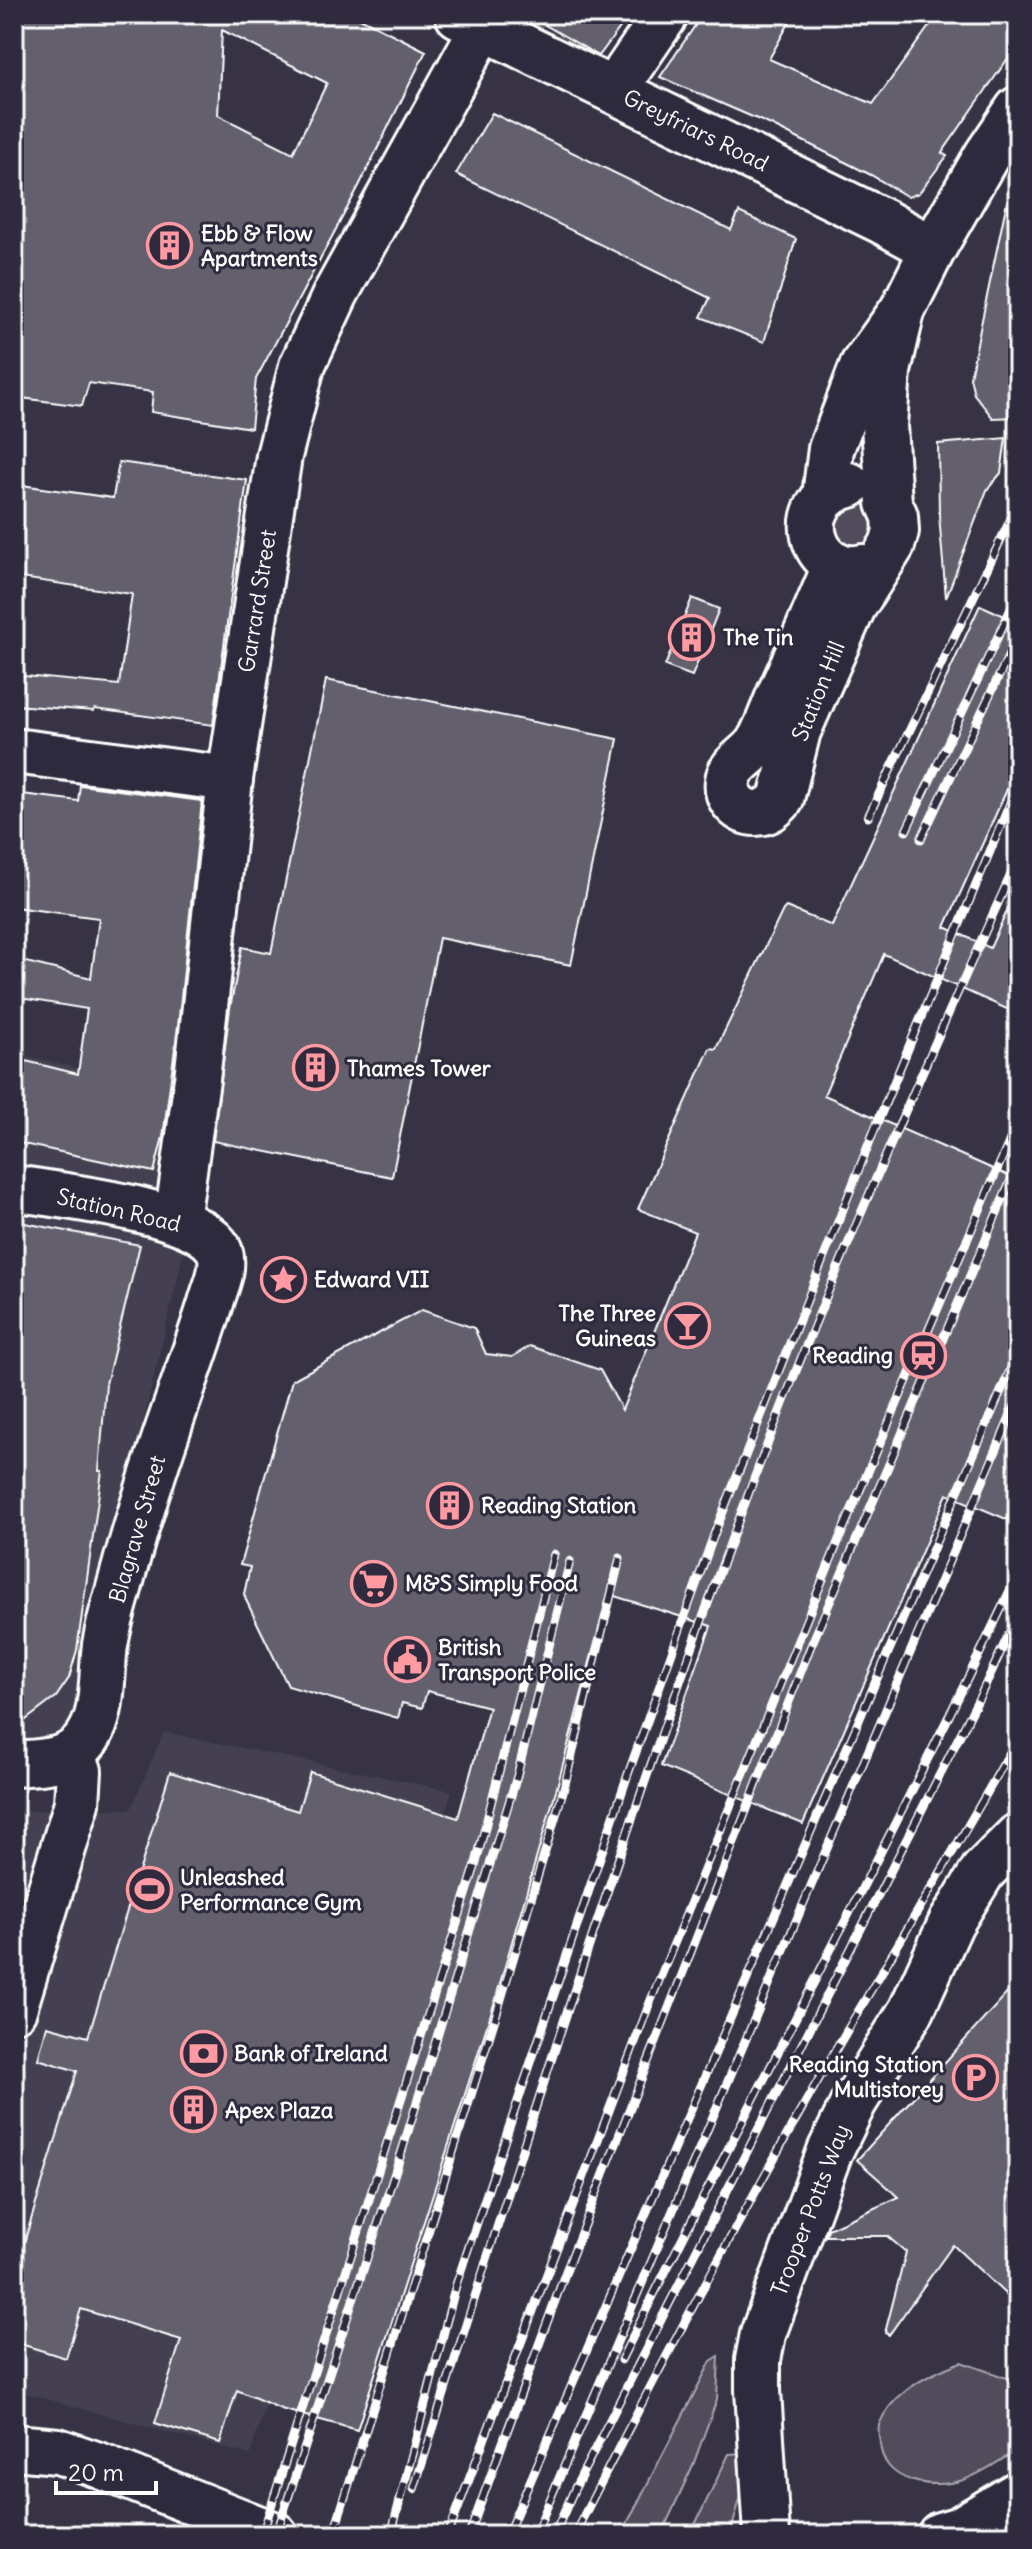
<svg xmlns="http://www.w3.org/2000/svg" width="1032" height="2549" font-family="Delius,sans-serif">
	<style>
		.built { fill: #444051 }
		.green { fill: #514c5c; stroke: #a8a6ae; stroke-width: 2 }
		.building { fill: #635f6d; stroke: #fff; stroke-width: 2; fill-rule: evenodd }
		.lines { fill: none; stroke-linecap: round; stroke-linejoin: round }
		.minor-casing { stroke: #fff; stroke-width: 50 }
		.major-casing { stroke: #fff; stroke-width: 50 }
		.minor { stroke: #2f2a3d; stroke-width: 44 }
		.major { stroke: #2f2a3d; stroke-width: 44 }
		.rail-casing { stroke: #fff; stroke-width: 9 }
		.rail { stroke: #2f2a3d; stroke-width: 6; stroke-dasharray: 18; stroke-linecap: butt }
		.labels { text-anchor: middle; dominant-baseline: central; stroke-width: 6; stroke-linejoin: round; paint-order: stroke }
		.street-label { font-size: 22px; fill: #fff; stroke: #2f2a3d }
		.poi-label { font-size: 22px; font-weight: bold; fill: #fff; stroke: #2f2a3d; text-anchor: start }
	</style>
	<rect width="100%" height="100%" fill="#373345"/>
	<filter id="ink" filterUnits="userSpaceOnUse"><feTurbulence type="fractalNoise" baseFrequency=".0125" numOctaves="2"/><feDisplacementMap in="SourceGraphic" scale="16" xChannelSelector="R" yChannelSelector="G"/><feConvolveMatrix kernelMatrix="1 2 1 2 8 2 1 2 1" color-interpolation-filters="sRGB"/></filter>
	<g filter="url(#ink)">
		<g class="built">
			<polygon points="14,1053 216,1101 177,1281 71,1721 67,1733 61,1739 14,1744"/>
			<polygon points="164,1732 452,1791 250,2455 14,2390 14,1811 131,1809"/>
		</g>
		<g class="green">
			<polygon points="858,499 868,503 881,519 871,549 840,550 830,512"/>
			<polygon points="719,2356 717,2399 693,2465 661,2535 621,2535 711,2361"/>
			<path d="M 961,2362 L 1018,2382 L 1018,2450 C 1001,2459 982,2474 963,2480 C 932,2490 883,2483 880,2443 C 879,2438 878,2430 879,2425 C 891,2393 931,2373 961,2362 Z"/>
			<polygon points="743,2453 742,2492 730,2535 690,2535 729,2454"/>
		</g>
		<g class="building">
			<path d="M 14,14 L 352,14 L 426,51 L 359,186 L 256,379 L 251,428 L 151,412 L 153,392 L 89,383 L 82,406 L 14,397 ZM 222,30 L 327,83 L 293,153 L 218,115 Z"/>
			<polygon points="526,14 630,14 599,56"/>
			<polygon points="703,14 794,14 769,59 873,104 938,14 1018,14 1018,44 942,153 947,156 919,193 908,197 871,175 771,125 660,77"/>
			<polygon points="492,113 731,230 739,212 796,239 764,342 701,317 710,298 456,174"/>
			<polygon points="1006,206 1018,207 1018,417 993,418 974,394 970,377"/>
			<polygon points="1006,438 1001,473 987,490 946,598 939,515 938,444"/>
			<polygon points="119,462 247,480 213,725 95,709 94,711 14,705 14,675 119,685 132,594 14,577 14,484 113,498"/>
			<polygon points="692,598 719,609 692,676 665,666"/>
			<polygon points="980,605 1018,622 1018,765 945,927 990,948 1018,887 1018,1014 884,954 824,1095 1018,1180 1018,1524 947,1494 803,1824 661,1766 711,1626 608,1594 557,1787 494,2004 357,2430 281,2409 237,2390 220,2443 155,2423 181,2340 81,2309 66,2358 14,2342 14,2275 77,2071 38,2059 47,2026 88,2037 170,1772 298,1811 310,1772 458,1818 489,1707 427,1691 422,1708 402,1703 398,1718 288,1686 246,1600 244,1594 250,1567 240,1565 292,1380 422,1310 474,1328 486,1354 512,1357 530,1346 600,1370 622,1410 695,1232 638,1209 710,1048 716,1049 783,910 786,907 832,926"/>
			<polygon points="326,680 618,739 571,965 439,938 392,1177 213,1141 230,1008 242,947 271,953"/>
			<polygon points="80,785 202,801 178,1026 163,1137 154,1172 14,1142 14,1058 78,1074 87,1009 14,997 14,959 91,978 99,918 14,907 14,793 78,801"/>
			<polygon points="14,1221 140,1245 106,1384 99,1471 102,1471 77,1650 69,1678 56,1697 14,1729"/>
			<polygon points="1018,1981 1018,2306 953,2245 889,2335 885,2333 906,2252 887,2236 826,2236 828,2229 899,2197 857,2160"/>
		</g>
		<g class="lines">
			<defs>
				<g id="minor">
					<polyline points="458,15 882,221 933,249"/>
					<polyline points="614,90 666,14"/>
					<path d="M 849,485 C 788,501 812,579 863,567"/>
					<polyline points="825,496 831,449 863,365 902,311 933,249 987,155 1018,109"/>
					<path d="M 836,564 C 818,607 800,650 780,693 C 773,709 767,728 758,743 C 749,757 730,763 728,781 C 725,798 739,813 756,813 C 767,813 774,807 781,799 L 798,731 L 853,607 L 892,545 L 896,531 L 895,516 L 889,503 L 884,425 L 888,371 L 902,311"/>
					<polyline points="14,751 230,779"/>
					<path d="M 14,1188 C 60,1196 189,1209 216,1245 C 221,1251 222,1259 221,1268 C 220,1279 214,1291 211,1303 C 202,1332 192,1360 182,1389 C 158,1456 136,1524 118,1592 C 113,1609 108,1628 105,1645 C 100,1680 107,1730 73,1752 C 57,1763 33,1762 14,1764"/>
					<polyline points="177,1220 197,1079 230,779 279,456 302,366 336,293 483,27"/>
					<polyline points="14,2009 77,1803 79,1771 72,1754"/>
					<polyline points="767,2535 758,2390 758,2360 763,2334 830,2151 854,2102 911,2011 951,1923 983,1871 1018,1836"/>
				</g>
				<g id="major">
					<polyline points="14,2447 58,2451 101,2466 275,2535"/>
					<polyline points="940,2535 960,2529 1018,2494"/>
				</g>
			</defs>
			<use href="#minor" class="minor-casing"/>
			<use href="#major" class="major-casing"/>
			<use href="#minor" class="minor"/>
			<use href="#major" class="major"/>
			<defs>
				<g id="rail">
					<polyline points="868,817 1018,504"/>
					<polyline points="906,831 1018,594"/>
					<polyline points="921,839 1018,636"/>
					<path d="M 621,2360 C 752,2097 892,1839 1018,1574"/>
					<path d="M 414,2489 C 520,2153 627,1817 751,1487 C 831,1274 924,1066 1018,859"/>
					<polyline points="262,2535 475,1867 554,1554"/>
					<polyline points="276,2535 402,2151 517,1776 570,1561"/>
					<polyline points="333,2535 499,2006 564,1788 620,1558"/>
					<polyline points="391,2535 456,2285 627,1777 715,1532 878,1121 1018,784"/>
					<polyline points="448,2535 649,2005 843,1530 1018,1121"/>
					<polyline points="469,2535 566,2271 810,1648 1018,1164"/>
					<polyline points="507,2535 1018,1352"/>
					<polyline points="535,2535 1018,1399"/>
					<polyline points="554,2535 575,2488 982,1692 1018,1615"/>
					<path d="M 574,2535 C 657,2372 743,2210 835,2051 C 896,1947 959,1844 1018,1738"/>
				</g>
			</defs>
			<use href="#rail" class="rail-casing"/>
			<use href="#rail" class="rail"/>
		</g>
	</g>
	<defs>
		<symbol id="building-ring" viewBox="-11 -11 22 22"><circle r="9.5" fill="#2f2a3d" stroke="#ff9aa2" stroke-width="1.5"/><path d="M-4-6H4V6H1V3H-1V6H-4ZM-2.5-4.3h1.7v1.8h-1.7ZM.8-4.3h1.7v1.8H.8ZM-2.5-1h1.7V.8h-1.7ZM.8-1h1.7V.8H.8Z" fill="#ff9aa2"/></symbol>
		<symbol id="sight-ring" viewBox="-11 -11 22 22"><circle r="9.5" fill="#2f2a3d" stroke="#ff9aa2" stroke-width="1.5"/><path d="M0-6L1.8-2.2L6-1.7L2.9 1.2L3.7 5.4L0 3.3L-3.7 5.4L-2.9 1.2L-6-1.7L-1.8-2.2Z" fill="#ff9aa2"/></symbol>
		<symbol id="bar-ring" viewBox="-11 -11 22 22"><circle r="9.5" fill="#2f2a3d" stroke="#ff9aa2" stroke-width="1.5"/><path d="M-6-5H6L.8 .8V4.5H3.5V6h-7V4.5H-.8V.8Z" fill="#ff9aa2"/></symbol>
		<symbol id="station-ring" viewBox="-11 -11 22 22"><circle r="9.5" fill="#2f2a3d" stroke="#ff9aa2" stroke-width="1.5"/><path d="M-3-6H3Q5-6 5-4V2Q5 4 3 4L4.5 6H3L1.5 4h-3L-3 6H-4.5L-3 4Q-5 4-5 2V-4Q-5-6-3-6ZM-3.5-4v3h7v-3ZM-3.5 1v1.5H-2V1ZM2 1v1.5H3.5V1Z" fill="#ff9aa2"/></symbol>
		<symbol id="supermarket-ring" viewBox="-11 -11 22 22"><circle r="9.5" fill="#2f2a3d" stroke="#ff9aa2" stroke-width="1.5"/><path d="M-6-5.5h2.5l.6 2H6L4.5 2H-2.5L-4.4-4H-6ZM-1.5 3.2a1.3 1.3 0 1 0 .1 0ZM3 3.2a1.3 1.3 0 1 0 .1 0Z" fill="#ff9aa2"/></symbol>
		<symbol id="civic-ring" viewBox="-11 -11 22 22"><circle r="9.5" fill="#2f2a3d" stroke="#ff9aa2" stroke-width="1.5"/><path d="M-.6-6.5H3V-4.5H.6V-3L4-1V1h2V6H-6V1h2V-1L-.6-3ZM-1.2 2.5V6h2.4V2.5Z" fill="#ff9aa2"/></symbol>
		<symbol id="stadium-ring" viewBox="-11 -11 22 22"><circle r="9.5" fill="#2f2a3d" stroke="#ff9aa2" stroke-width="1.5"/><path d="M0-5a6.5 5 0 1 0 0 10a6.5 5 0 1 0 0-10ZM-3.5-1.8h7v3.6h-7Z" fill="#ff9aa2"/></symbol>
		<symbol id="bank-ring" viewBox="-11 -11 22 22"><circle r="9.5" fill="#2f2a3d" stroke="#ff9aa2" stroke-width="1.5"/><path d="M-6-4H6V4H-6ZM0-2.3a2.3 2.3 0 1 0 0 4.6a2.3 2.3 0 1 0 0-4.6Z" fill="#ff9aa2"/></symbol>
		<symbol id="parking-ring" viewBox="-11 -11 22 22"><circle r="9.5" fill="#2f2a3d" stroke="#ff9aa2" stroke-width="1.5"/><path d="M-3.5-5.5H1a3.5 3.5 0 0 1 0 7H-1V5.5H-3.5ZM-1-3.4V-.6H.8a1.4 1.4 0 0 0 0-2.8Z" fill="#ff9aa2"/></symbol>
	</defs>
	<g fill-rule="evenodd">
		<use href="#building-ring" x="144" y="220" width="51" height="51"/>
		<use href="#building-ring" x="666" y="612" width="51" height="51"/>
		<use href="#building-ring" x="290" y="1042" width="51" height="51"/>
		<use href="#sight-ring" x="258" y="1254" width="51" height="51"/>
		<use href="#bar-ring" x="662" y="1300" width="51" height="51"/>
		<use href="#station-ring" x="898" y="1330" width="51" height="51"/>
		<use href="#building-ring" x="424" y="1480" width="51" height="51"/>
		<use href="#supermarket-ring" x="348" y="1558" width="51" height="51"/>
		<use href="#civic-ring" x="382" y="1634" width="51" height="51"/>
		<use href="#stadium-ring" x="124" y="1864" width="51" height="51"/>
		<use href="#bank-ring" x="178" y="2028" width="51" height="51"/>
		<use href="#parking-ring" x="950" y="2052" width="51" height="51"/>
		<use href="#building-ring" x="168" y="2084" width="51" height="51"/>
	</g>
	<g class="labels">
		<g class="street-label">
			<text transform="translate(696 130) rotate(26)">Greyfriars Road</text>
			<text transform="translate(257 601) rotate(-81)">Garrard Street</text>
			<text transform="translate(818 691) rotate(-68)">Station Hill</text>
			<text transform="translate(119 1210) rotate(13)">Station Road</text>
			<text transform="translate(137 1529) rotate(-74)">Blagrave Street</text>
			<text transform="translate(810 2210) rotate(-69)">Trooper Potts Way</text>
		</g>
		<g class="poi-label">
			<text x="201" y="233">Ebb &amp; Flow<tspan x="201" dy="25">Apartments</tspan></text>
			<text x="723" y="637">The Tin</text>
			<text x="347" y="1068">Thames Tower</text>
			<text x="314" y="1279">Edward VII</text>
			<text x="656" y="1313" text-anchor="end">The Three<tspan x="656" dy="25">Guineas</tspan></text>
			<text x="893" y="1355" text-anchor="end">Reading</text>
			<text x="481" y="1505">Reading Station</text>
			<text x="405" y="1583">M&amp;S Simply Food</text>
			<text x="438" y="1647">British<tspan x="438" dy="25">Transport Police</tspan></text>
			<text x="180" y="1877">Unleashed<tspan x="180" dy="25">Performance Gym</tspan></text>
			<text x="234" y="2053">Bank of Ireland</text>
			<text x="944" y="2064" text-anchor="end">Reading Station<tspan x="944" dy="25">Multistorey</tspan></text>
			<text x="225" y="2110">Apex Plaza</text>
		</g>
	</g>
	<rect width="1032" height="2549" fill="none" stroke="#2f2a3d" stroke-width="48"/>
	<rect x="24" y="24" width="984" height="2501" fill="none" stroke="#fff" stroke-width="3" filter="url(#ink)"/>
	<path d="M56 2481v12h100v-12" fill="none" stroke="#ffffff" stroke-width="4"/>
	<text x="68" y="2481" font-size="24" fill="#ffffff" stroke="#2f2a3d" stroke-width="6" paint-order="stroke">20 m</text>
</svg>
